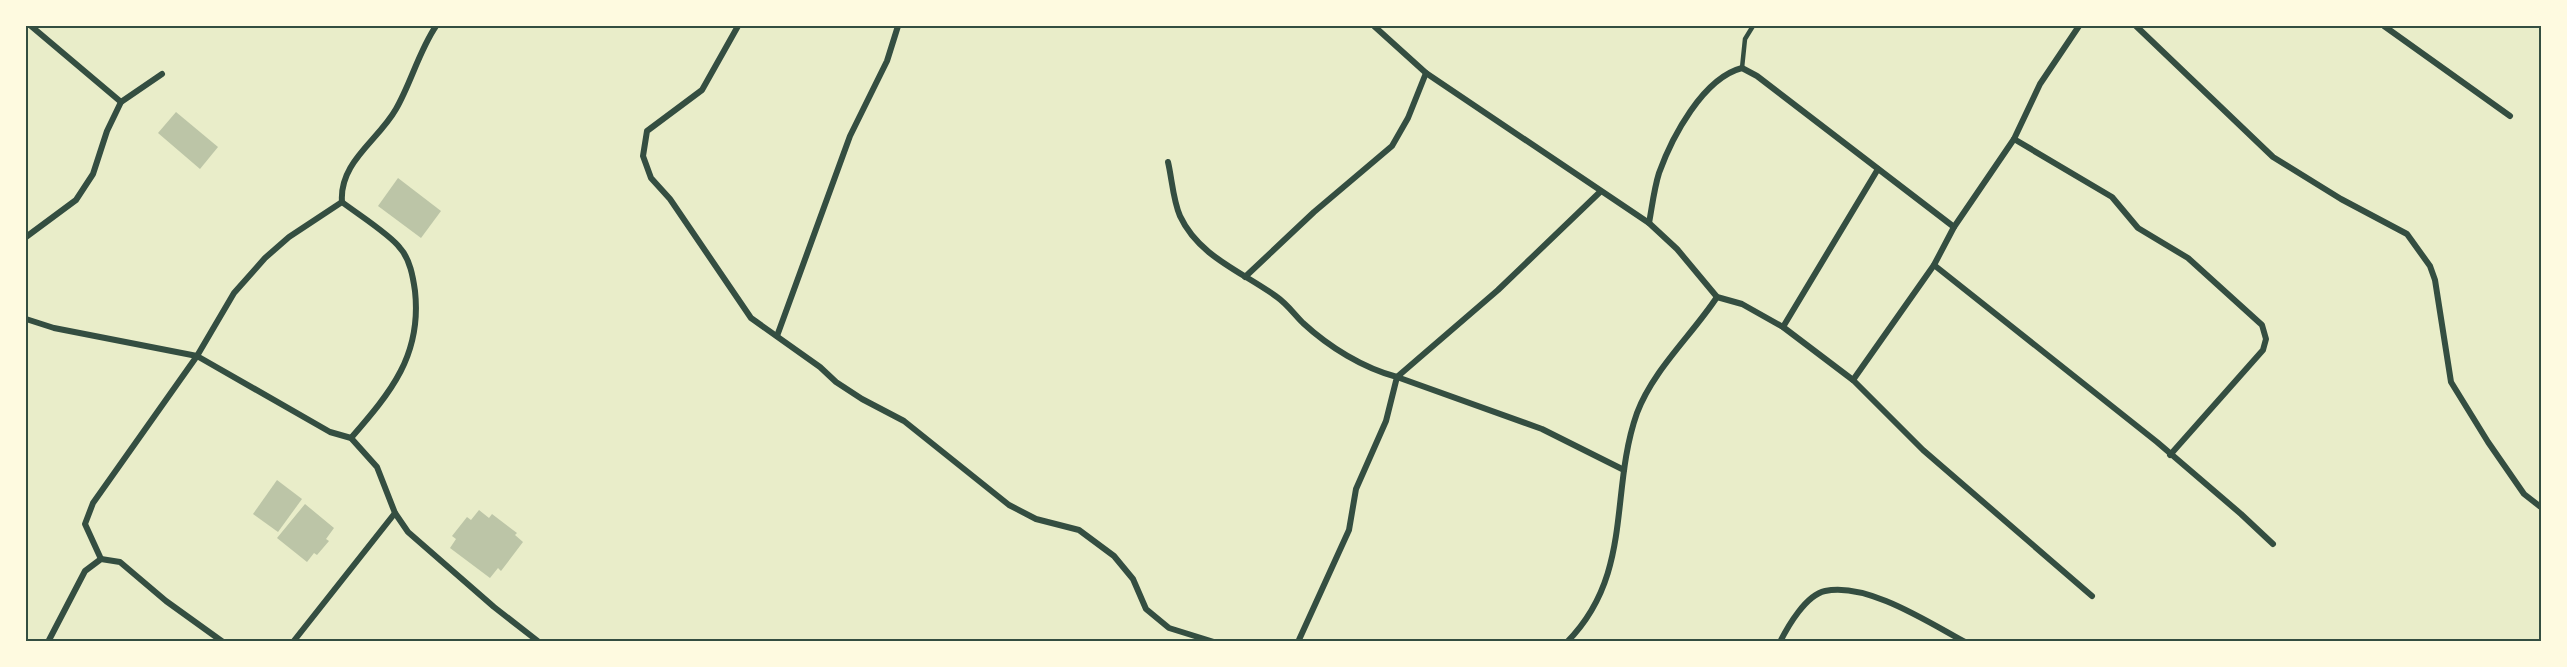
<svg xmlns="http://www.w3.org/2000/svg" width="2567" height="667" font-family="'Asap Condensed',sans-serif">
	<style>
		.building { fill: #bcc5a7 }
		.lines { fill: none; stroke-linecap: round; stroke-linejoin: round }
		.service { stroke: #344e41; stroke-width: 4.5 }
		.minor { stroke: #344e41; stroke-width: 6 }
		.neatline { fill: none; stroke: #344e41; stroke-width: 2 }
	</style>
	<rect width="100%" height="100%" fill="#e9edc9"/>
	<g class="building">
		<polygon points="176,112 218,147 200,169 158,133"/>
		<polygon points="398,178 441,211 421,238 378,206"/>
		<polygon points="277,480 302,499 278,532 253,514"/>
		<polygon points="305,504 334,528 326,539 329,541 317,555 314,553 307,562 277,538"/>
		<polygon points="479,510 489,518 492,514 517,533 515,535 523,542 501,571 498,568 490,578 450,548 456,539 452,536 467,517 471,520"/>
	</g>
	<g class="lines">
		<polyline class="service" points="1742,68 1745,39 1753,26"/>
		<g class="minor">
			<polyline points="31,26 121,102"/>
			<polyline points="738,26 702,90 647,131 643,156 651,178 670,199 751,318 820,367 836,382 862,399 904,421 1009,505 1036,519 1079,530 1114,556 1133,579 1146,609 1169,628 1214,642"/>
			<polyline points="1374,26 1426,73 1649,223 1677,249 1717,297 1742,304 1783,327 1853,380 1923,450 2092,596"/>
			<polyline points="2136,26 2273,157 2341,199 2407,234 2430,266 2435,280 2451,382 2488,442 2524,494 2542,508"/>
			<polyline points="2384,26 2510,116"/>
			<polyline points="2014,139 2112,197 2138,228 2188,258 2262,325 2266,339 2263,350 2170,455"/>
			<path d="M 1168,162 C 1172,179 1173,200 1180,216 C 1199,257 1243,272 1277,297 C 1287,304 1294,314 1303,323 C 1329,347 1363,368 1397,377 L 1386,421 L 1356,489 L 1349,530 L 1298,642"/>
			<path d="M 1649,223 C 1652,207 1654,189 1659,173 C 1672,137 1703,78 1742,68 L 1757,76 L 1954,227"/>
			<polyline points="26,237 76,200 93,174 107,131 121,102 162,74"/>
			<polyline points="1934,265 2157,442 2241,514 2273,544"/>
			<polyline points="1245,277 1314,212 1392,146 1408,118 1426,73"/>
			<polyline points="26,319 54,328 197,356 330,432 351,438 377,467 395,513 408,532 494,607 539,642"/>
			<polyline points="1783,327 1878,169"/>
			<polyline points="777,336 850,136 887,61 898,26"/>
			<polyline points="1397,377 1498,290 1600,192"/>
			<polyline points="1397,377 1542,429 1624,470"/>
			<polyline points="1853,380 1934,265 1954,227 2014,139 2040,84 2079,26"/>
			<path d="M 351,438 C 391,392 422,355 415,291 C 413,277 410,259 400,248 C 391,235 356,213 342,202 C 339,162 378,141 396,109 C 411,83 419,51 436,26"/>
			<polyline points="101,559 85,524 93,503 197,356 234,293 265,258 289,237 342,202"/>
			<polyline points="48,642 85,571 101,559 120,562 166,601 223,642"/>
			<polyline points="293,642 395,513"/>
			<path d="M 1567,642 C 1634,574 1609,492 1637,413 C 1653,370 1692,335 1717,297"/>
			<path d="M 1780,642 C 1788,626 1806,595 1825,591 C 1867,582 1928,622 1965,642"/>
		</g>
	</g>
	<rect width="2567" height="667" fill="none" stroke="#fefae0" stroke-width="54"/>
	<rect x="27" y="27" width="2513" height="613" class="neatline"/>
</svg>
